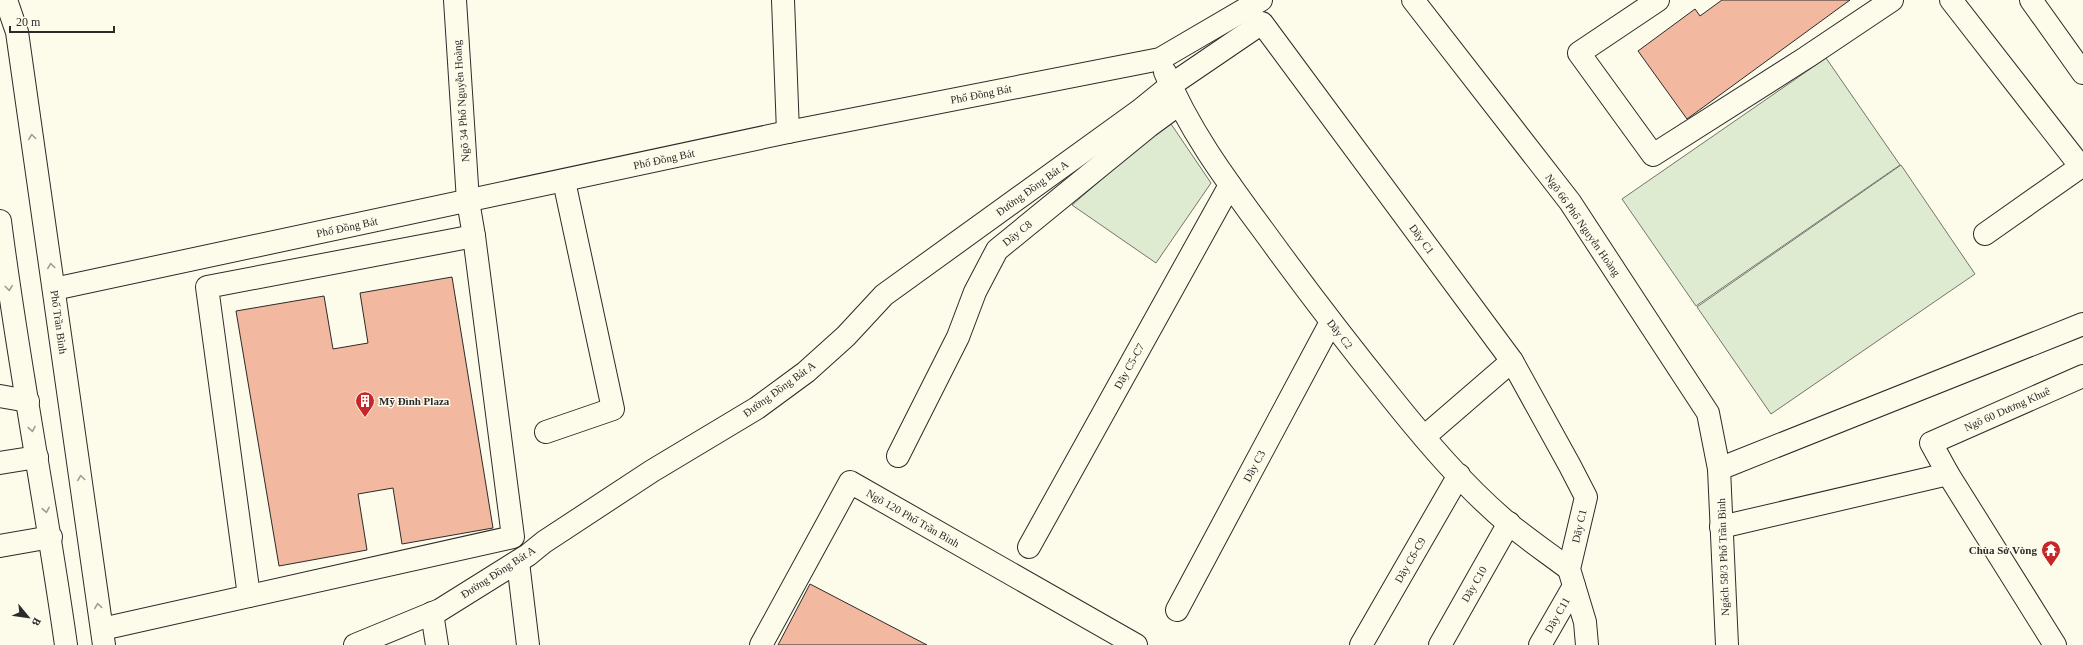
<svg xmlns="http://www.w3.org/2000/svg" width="2083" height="645" font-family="Georgia,serif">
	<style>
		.green { fill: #deebd1; stroke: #74746e }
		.building { fill: #f2b8a0; stroke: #2b2b2b }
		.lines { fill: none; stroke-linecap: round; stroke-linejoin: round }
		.minor-casing { stroke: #2b2b2b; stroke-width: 24 }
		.minor { stroke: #fdfbea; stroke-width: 22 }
		.oneway { stroke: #9e9d94 }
		.labels { text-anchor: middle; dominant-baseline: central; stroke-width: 3; stroke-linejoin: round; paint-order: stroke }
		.street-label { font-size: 11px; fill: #2b2b2b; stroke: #fdfbea }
		.poi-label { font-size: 11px; font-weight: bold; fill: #2b2b2b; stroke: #fdfbea; text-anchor: start }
	</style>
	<rect width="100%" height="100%" fill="#fdfbea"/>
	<g class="green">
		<polygon points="1826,58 1900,165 1696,306 1622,199"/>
		<polygon points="1169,121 1211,183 1156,263 1072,205"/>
		<polygon points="1901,165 1975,274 1771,414 1697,307"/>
	</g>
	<g class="building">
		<polygon points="1722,0 1850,0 1687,119 1638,51 1695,9 1700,16"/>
		<polygon points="452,277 493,528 402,544 393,488 358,494 367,550 279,566 236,311 324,296 333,349 368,343 360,293"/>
		<polygon points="810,584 927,645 778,645"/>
	</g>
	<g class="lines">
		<defs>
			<g id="minor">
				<polyline points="6,0 17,32 104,645"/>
				<polyline points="783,0 788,132"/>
				<polyline points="1413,0 1570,202 1708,413 1719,469 1727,645"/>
				<polyline points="1658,0 1579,53 1653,155 1807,57 1892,0"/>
				<polyline points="1951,0 2081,167"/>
				<polyline points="2031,0 2083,73"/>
				<path d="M 1165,72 C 1192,138 1237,194 1279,252 C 1315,301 1352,349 1390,396 C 1426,441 1465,487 1509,524 C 1529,540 1549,554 1569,569"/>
				<path d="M 0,221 C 18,363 46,503 66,645"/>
				<polyline points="1985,234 2083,165"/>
				<polyline points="54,289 788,132 1160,59 1261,0"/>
				<polyline points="0,396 28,401"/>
				<polyline points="546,432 613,409 564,181"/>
				<polyline points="1424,437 1512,361"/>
				<polyline points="898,456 958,337 975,292 997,250 1149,126 1179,104"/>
				<polyline points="0,463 37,457"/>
				<polyline points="1719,469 2083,324"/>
				<polyline points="1721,527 1948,474"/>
				<polyline points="0,546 51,537"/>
				<polyline points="1029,547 1230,185"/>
				<polyline points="518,562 528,645"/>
				<polyline points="249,596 207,287 474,236"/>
				<polyline points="1177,610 1331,322"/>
				<polyline points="432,613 437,645"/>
				<polyline points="102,629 513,537 474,236 468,201 455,0"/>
				<polyline points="355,645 440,610 528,555 544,542 652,471 757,408 806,372 846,336 884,295 1139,111 1171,85 1262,23 1512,361 1570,466 1586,497 1569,569 1585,622 1587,645"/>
				<polyline points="761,645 850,482 1136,645"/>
				<polyline points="1361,645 1459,475"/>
				<polyline points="1440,645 1509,523"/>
				<polyline points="1540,645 1574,586"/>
				<polyline points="2055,645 1948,474 1931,443 2083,376"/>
			</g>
		</defs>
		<use href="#minor" class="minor-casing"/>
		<use href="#minor" class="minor"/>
	</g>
	<defs><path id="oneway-chevron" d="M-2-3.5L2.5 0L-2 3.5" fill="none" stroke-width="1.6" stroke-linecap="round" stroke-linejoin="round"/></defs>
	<g class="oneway">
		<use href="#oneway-chevron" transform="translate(32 137) rotate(-98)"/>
		<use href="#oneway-chevron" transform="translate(51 266) rotate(-98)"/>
		<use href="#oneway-chevron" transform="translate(9 288) rotate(83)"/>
		<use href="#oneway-chevron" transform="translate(32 429) rotate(80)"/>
		<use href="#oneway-chevron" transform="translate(81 478) rotate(-98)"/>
		<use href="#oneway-chevron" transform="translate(46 510) rotate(80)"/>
		<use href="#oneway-chevron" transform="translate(98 606) rotate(-98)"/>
	</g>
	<defs>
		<symbol id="building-pin" viewBox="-11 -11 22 30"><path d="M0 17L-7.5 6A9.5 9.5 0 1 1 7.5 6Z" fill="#c62828" stroke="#fdfbea"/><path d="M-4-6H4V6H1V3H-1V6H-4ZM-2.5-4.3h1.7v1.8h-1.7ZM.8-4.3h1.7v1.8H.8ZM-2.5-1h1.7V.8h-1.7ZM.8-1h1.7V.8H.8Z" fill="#fff"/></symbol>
		<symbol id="temple-pin" viewBox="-11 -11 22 30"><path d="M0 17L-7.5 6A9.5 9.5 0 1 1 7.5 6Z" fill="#c62828" stroke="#fdfbea"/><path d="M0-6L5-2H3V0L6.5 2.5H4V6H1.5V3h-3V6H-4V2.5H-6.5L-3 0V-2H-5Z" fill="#fff"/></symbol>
	</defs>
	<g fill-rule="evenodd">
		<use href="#building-pin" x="354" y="390" width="22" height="30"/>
		<use href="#temple-pin" x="2040" y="539" width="22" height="30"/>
	</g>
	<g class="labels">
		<g class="street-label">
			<text transform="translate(981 94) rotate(-11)">Phố Đồng Bát</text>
			<text transform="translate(461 101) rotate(-94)">Ngõ 34 Phố Nguyễn Hoàng</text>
			<text transform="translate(664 159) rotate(-12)">Phố Đồng Bát</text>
			<text transform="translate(1032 188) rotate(-36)">Đường Đồng Bát A</text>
			<text transform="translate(1583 225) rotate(55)">Ngõ 66 Phố Nguyễn Hoàng</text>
			<text transform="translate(347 227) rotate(-12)">Phố Đồng Bát</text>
			<text transform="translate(1017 233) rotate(-39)">Dãy C8</text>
			<text transform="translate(1422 239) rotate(54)">Dãy C1</text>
			<text transform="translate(59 322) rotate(82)">Phố Trần Bình</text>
			<text transform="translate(1340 334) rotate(52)">Dãy C2</text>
			<text transform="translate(1129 366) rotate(-61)">Dãy C5-C7</text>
			<text transform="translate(779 389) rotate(-36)">Đường Đồng Bát A</text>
			<text transform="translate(2007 409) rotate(-24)">Ngõ 60 Dương Khuê</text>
			<text transform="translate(1254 466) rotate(-62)">Dãy C3</text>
			<text transform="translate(913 518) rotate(30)">Ngõ 120 Phố Trần Bình</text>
			<text transform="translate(1579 526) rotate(-77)">Dãy C1</text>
			<text transform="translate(1723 557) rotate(-92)">Ngách 58/3 Phố Trần Bình</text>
			<text transform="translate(1410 560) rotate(-60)">Dãy C6-C9</text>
			<text transform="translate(498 572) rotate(-33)">Đường Đồng Bát A</text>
			<text transform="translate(1474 584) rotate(-60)">Dãy C10</text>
			<text transform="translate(1557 615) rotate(-60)">Dãy C11</text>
		</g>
		<g class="poi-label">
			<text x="379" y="401">Mỹ Đình Plaza</text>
			<text x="2037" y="550" text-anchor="end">Chùa Sở Vòng</text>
		</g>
	</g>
	<g transform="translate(28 617) rotate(119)" stroke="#fdfbea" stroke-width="3" paint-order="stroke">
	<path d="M0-3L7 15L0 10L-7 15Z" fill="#2b2b2b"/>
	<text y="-6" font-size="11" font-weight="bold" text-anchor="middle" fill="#2b2b2b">B</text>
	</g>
	<path d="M10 26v6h104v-6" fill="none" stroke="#2b2b2b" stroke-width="2"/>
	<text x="16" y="26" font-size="12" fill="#2b2b2b" stroke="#fdfbea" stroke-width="3" paint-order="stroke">20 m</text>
</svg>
